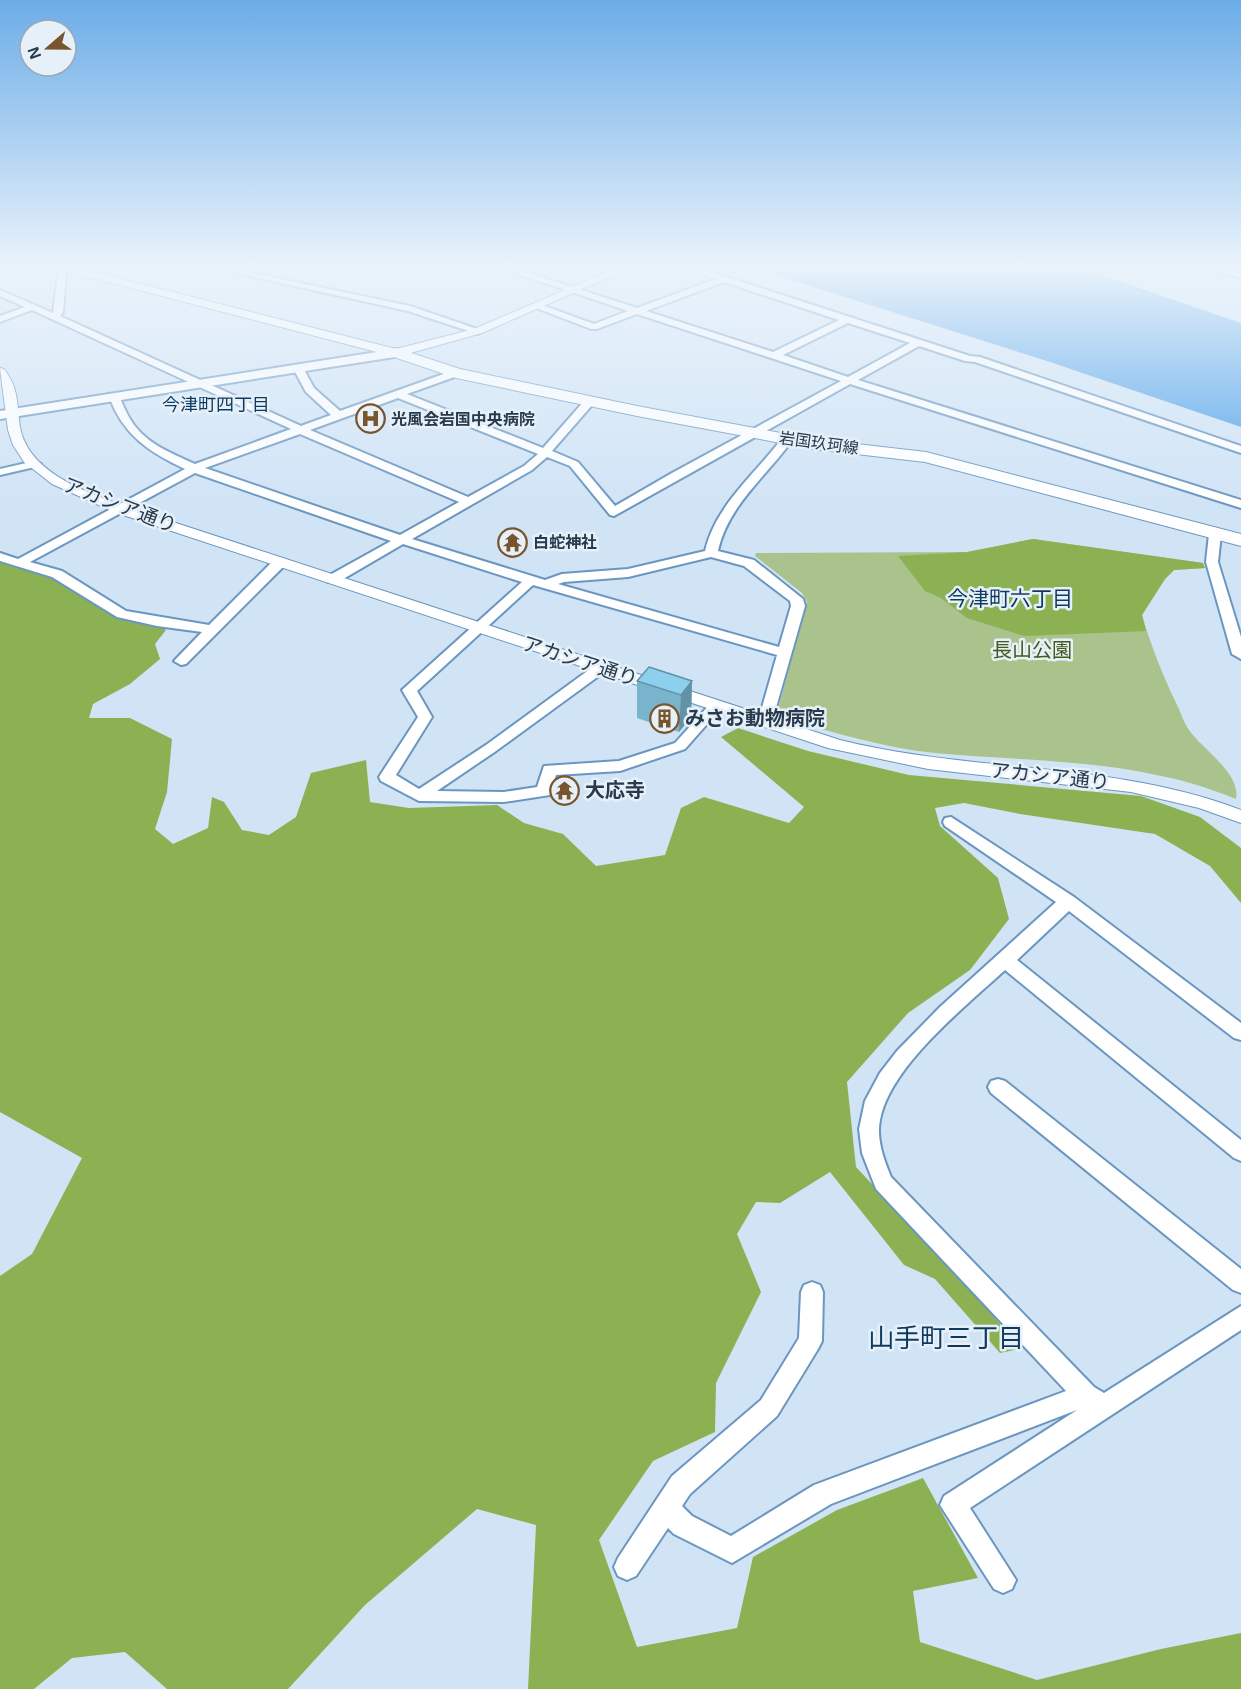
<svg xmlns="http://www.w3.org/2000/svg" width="1241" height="1689" font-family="Arial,'Noto Sans JP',sans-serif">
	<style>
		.green { fill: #aac28c }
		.forest { fill: #8bb153 }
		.water { fill: #52a2e8 }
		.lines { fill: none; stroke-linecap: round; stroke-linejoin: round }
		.minor-casing { stroke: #6a96c0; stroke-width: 4 }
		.tertiary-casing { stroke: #6a96c0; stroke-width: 2 }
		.secondary-casing { stroke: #6a96c0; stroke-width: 4 }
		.primary-casing { stroke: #6a96c0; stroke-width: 2 }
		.minor { fill: #fff; fill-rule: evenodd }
		.tertiary { fill: #fff; fill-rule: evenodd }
		.secondary { fill: #fff; fill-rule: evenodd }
		.primary { fill: #fff; fill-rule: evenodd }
		.wall { fill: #79b3cc }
		.shaded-wall { fill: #6392a6 }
		.building { fill: #8dd0ed; stroke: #6392a6; stroke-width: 1.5 }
		.labels { text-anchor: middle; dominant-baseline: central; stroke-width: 5; stroke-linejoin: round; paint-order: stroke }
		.far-poi-label { font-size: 16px; font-weight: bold; fill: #283a4c; stroke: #e6f0f9; text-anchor: start }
		.far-street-label { font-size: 16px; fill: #283a4c; stroke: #e6f0f9 }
		.far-neighbourhood-label { font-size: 18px; fill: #0d3a5e; stroke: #e6f0f9 }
		.street-label { font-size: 20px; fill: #283a4c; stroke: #e6f0f9 }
		.park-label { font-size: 20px; fill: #435c1a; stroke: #e6f0f9 }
		.poi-label { font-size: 20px; font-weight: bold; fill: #283a4c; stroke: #e6f0f9; text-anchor: start }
		.neighbourhood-label { font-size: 21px; fill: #0d3a5e; stroke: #e6f0f9 }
		.near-neighbourhood-label { font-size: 26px; fill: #0d3a5e; stroke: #e6f0f9 }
	</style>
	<rect width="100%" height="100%" fill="#d1e4f6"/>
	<path class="green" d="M 1033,539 L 1203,563 L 1205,568 L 1174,570 L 1165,579 L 1142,615 C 1151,646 1163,676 1177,705 C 1181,713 1184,723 1189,730 C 1201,748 1241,773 1236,799 C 1140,759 1037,762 935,753 C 884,748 834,732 784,719 L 778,709 L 807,602 L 802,593 L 755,556 L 756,553 L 967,552 Z"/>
	<g class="forest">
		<polygon points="1033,539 1203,563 1205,568 1174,570 1165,579 1142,615 1146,631 1024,636 967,618 941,598 925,591 898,556 967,552"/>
		<polygon points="0,562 53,579 120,615 157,624 166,630 155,644 160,659 130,684 93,704 89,718 130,718 172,739 167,792 155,829 173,844 208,828 212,797 224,802 242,830 269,835 296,817 311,773 366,760 370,802 409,808 497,805 524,823 563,834 596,866 665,855 681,808 704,797 789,823 804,807 721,737 738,728 808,751 909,775 1141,796 1200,817 1241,848 1241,903 1210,866 1155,834 1020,814 964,803 935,808 940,826 998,878 1009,919 970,970 908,1013 847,1082 856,1167 985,1305 1019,1349 1000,1353 935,1279 904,1265 830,1172 780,1203 756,1202 737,1234 761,1292 716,1383 715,1432 653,1461 599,1540 637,1647 737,1628 753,1557 837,1510 923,1478 978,1578 913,1591 920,1642 1037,1680 1161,1649 1241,1633 1241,1689 528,1689 536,1525 477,1509 365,1605 288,1689 167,1689 125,1652 72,1658 34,1689 0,1689 0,1276 32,1254 82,1158 0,1112"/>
	</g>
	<polygon class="water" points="750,267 1078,267 1241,323 1241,427 1050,362"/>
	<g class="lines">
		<defs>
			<g id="minor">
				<path d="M 56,267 L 64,267 L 66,273 L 63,312 L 60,316 L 301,426 L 331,415 L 306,392 L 293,368 L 298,365 L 302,366 L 314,388 L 340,411 L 452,371 L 460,371 L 460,375 L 407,394 L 543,448 L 585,400 L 593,400 L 593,404 L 552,451 L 578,462 L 615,506 L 672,473 L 841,381 L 637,314 L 597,329 L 591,329 L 531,306 L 539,304 L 594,324 L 628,311 L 498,267 L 510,267 L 637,308 L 715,279 L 684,267 L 696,267 L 970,356 L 980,357 L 1241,446 L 1241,453 L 975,362 L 965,361 L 919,346 L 858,380 L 1241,500 L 1241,508 L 850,384 L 614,516 L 610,515 L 570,466 L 547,457 L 532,470 L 412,539 L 545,580 L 562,574 L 628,569 L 705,551 C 716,504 756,474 783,437 L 791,437 L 793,439 C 767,476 728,505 718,551 L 754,560 L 803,599 L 805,606 L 775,711 L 766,724 L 761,726 L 754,721 L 761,711 L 777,655 L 533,585 L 417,691 L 432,717 L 396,775 L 419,789 L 486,745 L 597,664 L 607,664 L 609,667 L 607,670 L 496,751 L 437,791 L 504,792 L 537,787 L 544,766 L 619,761 L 675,743 L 711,703 L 721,703 L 723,706 L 685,749 L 620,771 L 556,775 L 550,795 L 504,802 L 419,801 L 381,781 L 379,777 L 418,717 L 402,690 L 522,582 L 403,544 L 338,582 L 328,582 L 327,579 L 328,576 L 391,541 L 195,473 L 30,562 L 62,571 L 126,611 L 209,625 L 274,560 L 284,560 L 285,563 L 284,566 L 186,664 L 181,665 L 174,661 L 202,632 L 157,626 L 117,617 L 52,577 L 0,561 L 0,553 L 18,559 L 185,469 C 149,452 123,435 109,396 L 110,394 L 118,394 C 122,402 125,411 130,419 C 144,443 171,453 195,464 L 291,429 L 32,310 L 0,322 L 0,316 L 25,307 L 0,296 L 0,290 L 53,313 L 58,273 ZM 724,282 L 839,320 L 773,352 L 646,311 ZM 848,323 L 910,343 L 848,377 L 783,355 ZM 398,398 L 538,454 L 524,466 L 468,497 L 310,430 ZM 300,434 L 459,502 L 400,535 L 205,468 ZM 711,557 L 744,566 L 790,601 L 791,606 L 779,647 L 558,584 L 564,582 L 628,577 Z"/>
				<polygon points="208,267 224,267 410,306 483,331 478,334 408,311"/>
				<polygon points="1201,267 1216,267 1241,272 1241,278"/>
				<polygon points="35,461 41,464 39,466 0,475 0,469"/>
				<polygon points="1215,530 1221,534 1218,562 1241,637 1241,659 1232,654 1206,562 1209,534"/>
				<path d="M 951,817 L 1074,897 L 1241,1023 L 1241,1040 L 1234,1038 L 1069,911 L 1017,960 L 1241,1140 L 1241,1161 L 1234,1158 L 1005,970 C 966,1006 890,1066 880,1120 C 876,1139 884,1160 891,1177 L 1094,1387 L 1104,1393 L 1241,1306 L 1241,1330 L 970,1508 L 1016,1580 L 1012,1589 L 1003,1593 L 994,1589 L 940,1505 L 944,1496 L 1077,1410 L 831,1504 L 732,1563 L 674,1534 L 668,1528 L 636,1576 L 627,1580 L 618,1576 L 614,1567 L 618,1558 L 672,1476 L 761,1400 L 799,1338 L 801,1292 L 804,1285 L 812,1282 L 820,1285 L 823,1292 L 822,1341 L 818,1349 L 777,1416 L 690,1494 L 682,1506 L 692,1516 L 731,1536 L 814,1485 L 1066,1391 L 876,1189 L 862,1153 L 859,1129 L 865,1101 L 880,1073 L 897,1051 L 940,1007 L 1056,902 L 945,826 L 943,822 L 945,818 Z"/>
				<polygon points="998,1079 1005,1081 1241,1269 1241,1293 1233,1290 991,1093 988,1087 991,1081"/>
			</g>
			<g id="tertiary">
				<polygon points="57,267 74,267 396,349 474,329 619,267 632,267 482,333 396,357 58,269"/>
				<path d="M 0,368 L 4,369 C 19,388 17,405 20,427 C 28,473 87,492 124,506 L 840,740 C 972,773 1112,761 1241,810 L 1241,823 L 1199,808 L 1131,792 L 928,769 L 828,748 L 114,512 L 52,484 L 24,462 L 13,445 L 8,430 Z"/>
			</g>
			<polygon id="secondary" points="396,349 401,350 403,353 401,356 0,419 0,411"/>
			<polygon id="primary" points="396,348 460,369 637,406 813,439 926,452 1241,534 1241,546 925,462 813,449 637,416 456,378 391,356 388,353 391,350"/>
		</defs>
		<use href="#minor" class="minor-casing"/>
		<use href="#tertiary" class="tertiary-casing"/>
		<use href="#secondary" class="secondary-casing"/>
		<use href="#primary" class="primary-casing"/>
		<use href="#minor" class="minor"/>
		<use href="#tertiary" class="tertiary"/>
		<use href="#secondary" class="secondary"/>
		<use href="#primary" class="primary"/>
	</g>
	<polygon class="wall" points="637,681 692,681 691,717 679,732 637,718"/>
	<polygon class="shaded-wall" points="692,681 691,717 679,732 681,695"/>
	<polygon class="building" points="649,667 692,681 681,695 637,681"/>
	<linearGradient id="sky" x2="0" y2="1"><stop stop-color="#6cade8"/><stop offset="0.53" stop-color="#eaf3fb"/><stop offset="1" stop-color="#eaf3fb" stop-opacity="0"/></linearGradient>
	<rect width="1241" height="503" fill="url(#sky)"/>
	<defs>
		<symbol id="hospital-ring" viewBox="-11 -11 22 22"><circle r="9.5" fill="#e6f0f9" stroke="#78552e" stroke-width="1.5"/><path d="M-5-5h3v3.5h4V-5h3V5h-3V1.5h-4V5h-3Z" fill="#78552e"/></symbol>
		<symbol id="temple-ring" viewBox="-11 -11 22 22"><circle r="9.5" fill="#e6f0f9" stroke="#78552e" stroke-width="1.5"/><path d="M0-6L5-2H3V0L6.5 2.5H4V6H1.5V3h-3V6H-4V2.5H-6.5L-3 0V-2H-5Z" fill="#78552e"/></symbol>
		<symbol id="building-ring" viewBox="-11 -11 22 22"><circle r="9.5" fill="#e6f0f9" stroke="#78552e" stroke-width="1.5"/><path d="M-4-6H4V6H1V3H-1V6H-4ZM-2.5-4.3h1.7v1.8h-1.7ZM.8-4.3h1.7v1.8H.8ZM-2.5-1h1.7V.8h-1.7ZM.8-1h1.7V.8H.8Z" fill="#78552e"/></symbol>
	</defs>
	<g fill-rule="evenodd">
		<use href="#hospital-ring" x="354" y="402" width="33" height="33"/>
		<use href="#temple-ring" x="496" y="526" width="33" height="33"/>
		<use href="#building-ring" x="648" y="702" width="33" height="33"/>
		<use href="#temple-ring" x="548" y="774" width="33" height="33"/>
	</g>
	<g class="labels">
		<g class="far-poi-label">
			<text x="391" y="419">光風会岩国中央病院</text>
			<text x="533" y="542">白蛇神社</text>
		</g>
		<g class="far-street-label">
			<text transform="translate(819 443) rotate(8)">岩国玖珂線</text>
		</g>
		<g class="far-neighbourhood-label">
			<text x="216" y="405">今津町四丁目</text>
		</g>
		<g class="street-label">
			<text transform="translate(120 505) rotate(21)">アカシア通り</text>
			<text transform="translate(580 661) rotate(18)">アカシア通り</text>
			<text transform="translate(1050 776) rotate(6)">アカシア通り</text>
		</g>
		<g class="park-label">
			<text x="1032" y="650">長山公園</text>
		</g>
		<g class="poi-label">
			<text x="685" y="718">みさお動物病院</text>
			<text x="585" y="790">大応寺</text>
		</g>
		<g class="neighbourhood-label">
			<text x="1010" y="598">今津町六丁目</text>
		</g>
		<g class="near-neighbourhood-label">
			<text x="946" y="1338">山手町三丁目</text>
		</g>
	</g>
	<g transform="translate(48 48) rotate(250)"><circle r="28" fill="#e6f0f9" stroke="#9aa7b4" stroke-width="1.5"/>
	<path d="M0-4.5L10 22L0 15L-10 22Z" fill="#78552e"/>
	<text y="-9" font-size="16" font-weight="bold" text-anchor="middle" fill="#283a4c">N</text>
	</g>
</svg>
